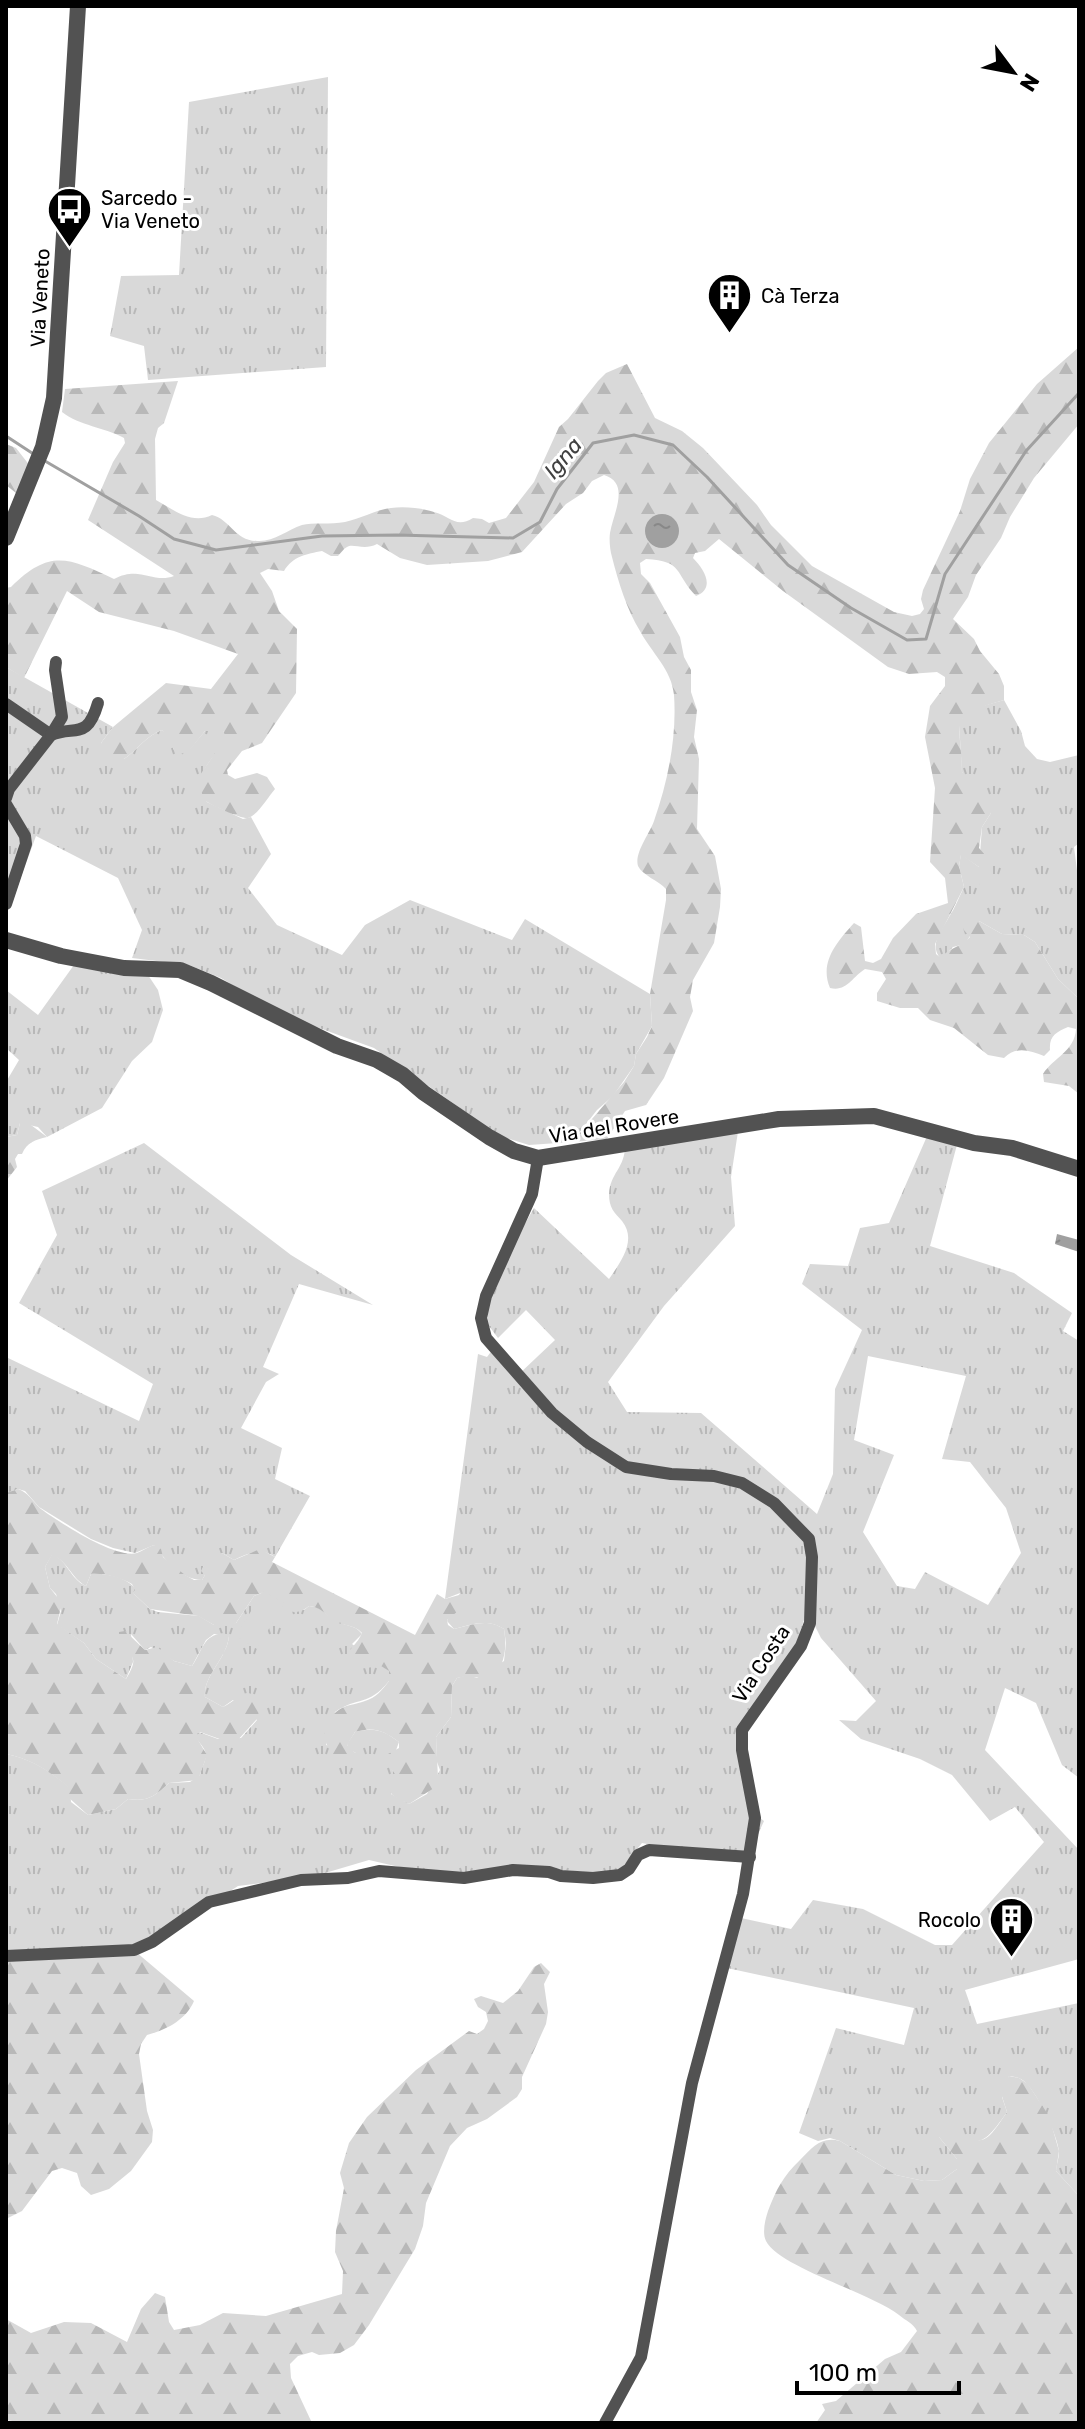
<svg xmlns="http://www.w3.org/2000/svg" width="1085" height="2429" font-family="Rubik,sans-serif">
	<style>
		.grass { fill: url(#grass-tufts); fill-rule: evenodd }
		.forest { fill: url(#forest-firs) }
		.pitch { fill: #d9d9d9 }
		.water { fill: url(#water-ripples) }
		.lines { fill: none; stroke-linecap: round; stroke-linejoin: round }
		.stream { stroke: #a0a0a0; stroke-width: 3 }
		.minor { stroke: #525252; stroke-width: 12 }
		.tertiary { stroke: #525252; stroke-width: 16 }
		.labels { text-anchor: middle; dominant-baseline: central; stroke-width: 6; stroke-linejoin: round; paint-order: stroke }
		.poi-label { font-size: 20px; fill: #000; stroke: #fff; text-anchor: start }
		.street-label { font-size: 20px; fill: #000; stroke: #fff }
		.water-label { font-size: 22px; font-style: italic; fill: #414141; stroke: #fff }
	</style>
	<defs>
		<pattern id="grass-tufts" width="24" height="20" patternUnits="userSpaceOnUse" patternTransform="scale(2)"><rect width="24" height="20" fill="#d9d9d9"/><path d="M3 7l-1-3M5 7V3M7 7l1-3M15 17l-1-3M17 17v-4M19 17l1-3" fill="none" stroke="#b8b8b8"/></pattern>
		<pattern id="forest-firs" width="22" height="20" patternUnits="userSpaceOnUse" patternTransform="scale(2)"><rect width="22" height="20" fill="#d9d9d9"/><path d="M5 1l3.5 6h-7zM16 11l3.5 6h-7z" fill="#b8b8b8"/></pattern>
		<pattern id="water-ripples" width="26" height="14" patternUnits="userSpaceOnUse" patternTransform="scale(2)"><rect width="26" height="14" fill="#a0a0a0"/><path d="M2 4q2-2 4 0t4 0M15 11q2-2 4 0t4 0" fill="none" stroke="#888"/></pattern>
	</defs>
	<rect width="100%" height="100%" fill="#fff"/>
	<g class="grass">
		<polygon points="328,77 326,367 148,380 144,346 110,336 121,276 179,275 189,102"/>
		<path d="M 6,667 L 113,727 L 101,743 L 124,759 C 137,750 147,735 162,730 L 169,735 L 174,750 L 189,750 L 205,731 L 223,731 L 227,737 C 213,763 191,770 207,802 L 243,819 L 251,817 L 271,854 L 248,888 L 277,925 L 342,955 L 365,925 L 410,900 L 512,940 L 525,919 L 650,994 L 652,1026 L 636,1054 L 634,1066 L 613,1096 L 597,1110 L 572,1142 L 529,1145 L 500,1136 L 374,1048 L 281,1014 L 221,978 L 189,965 L 132,958 L 142,930 L 118,878 L 36,836 L 14,896 L 6,893 Z"/>
		<path d="M 1004,700 L 1021,731 L 1025,746 L 1037,759 L 1050,762 L 1079,755 L 1079,843 L 1074,847 L 1079,886 L 1079,999 L 1058,979 L 1035,942 L 1024,935 L 1002,934 L 979,921 L 965,944 L 953,947 L 941,959 C 928,945 942,930 949,917 C 955,908 959,897 964,887 L 959,866 L 961,854 L 979,867 L 982,827 L 991,813 L 962,772 L 959,723 L 968,710 Z"/>
		<polygon points="79,958 146,972 158,990 163,1010 152,1042 132,1061 102,1108 47,1137 38,1127 20,1123 17,1135 6,1137 6,1082 19,1060 6,1048 6,990 38,1015"/>
		<path d="M 739,1125 L 731,1177 L 735,1226 L 664,1306 L 608,1382 L 627,1412 L 701,1413 L 817,1514 L 833,1474 L 835,1389 L 862,1330 L 802,1284 L 810,1264 L 848,1266 L 860,1228 L 889,1223 L 928,1134 L 958,1141 L 930,1246 L 1014,1273 L 1072,1313 L 1063,1331 L 1079,1341 L 1079,1778 L 1062,1765 L 1036,1703 L 1005,1688 L 985,1750 L 1079,1850 L 1079,1959 L 965,1990 L 977,2024 L 1079,2003 L 1079,2196 L 1056,2171 C 1056,2165 1059,2159 1059,2152 C 1058,2136 1038,2095 1026,2083 C 1021,2078 1016,2077 1009,2076 L 1002,2097 L 1007,2112 C 981,2149 982,2143 939,2137 L 957,2159 L 957,2169 L 942,2180 L 924,2181 L 896,2175 L 840,2141 L 830,2138 L 818,2141 L 799,2133 L 836,2028 L 904,2045 L 914,2008 L 727,1968 L 741,1918 L 791,1929 L 813,1900 L 863,1909 L 935,1945 L 952,1945 L 1044,1842 L 1015,1807 L 990,1821 L 952,1775 L 920,1759 L 861,1739 L 839,1720 L 856,1721 L 876,1701 L 821,1638 L 812,1620 L 805,1617 L 794,1650 L 742,1725 L 760,1818 L 764,1821 L 745,1863 L 642,1843 L 620,1870 L 597,1873 L 538,1868 L 464,1882 L 369,1860 L 315,1876 L 238,1886 L 136,1952 L 6,1957 L 6,1754 C 32,1759 50,1771 70,1788 L 71,1802 L 88,1815 L 116,1809 L 128,1799 C 148,1802 155,1796 169,1783 L 190,1782 L 200,1775 C 201,1767 208,1759 205,1751 C 203,1746 197,1740 194,1735 L 199,1732 L 218,1739 L 241,1738 L 257,1720 L 233,1700 L 223,1707 L 205,1697 C 203,1675 227,1659 229,1636 L 214,1634 L 206,1640 L 192,1666 L 174,1661 L 151,1647 L 145,1650 L 131,1634 L 133,1662 L 126,1679 L 96,1659 L 84,1643 L 57,1625 L 61,1611 L 56,1594 L 50,1588 L 45,1567 L 52,1554 C 68,1561 70,1579 86,1586 L 91,1574 C 105,1573 128,1577 136,1590 L 133,1593 L 150,1609 L 158,1612 L 199,1616 L 214,1625 L 236,1623 L 254,1596 L 264,1592 L 304,1610 L 309,1606 C 326,1608 326,1617 338,1622 C 348,1627 354,1624 362,1634 L 352,1644 L 389,1671 L 389,1681 C 368,1707 358,1696 335,1712 L 326,1745 L 356,1753 L 348,1749 L 347,1744 L 355,1732 C 374,1727 384,1730 399,1742 L 390,1767 L 395,1773 L 391,1794 L 409,1804 L 427,1794 L 440,1770 L 437,1762 L 436,1737 L 451,1717 L 452,1686 L 457,1678 L 468,1675 L 477,1678 L 504,1661 L 506,1643 L 504,1629 C 487,1618 471,1625 454,1629 L 447,1621 L 460,1593 L 445,1599 L 478,1354 L 487,1357 L 493,1349 L 518,1375 L 555,1340 L 526,1310 L 498,1338 L 489,1326 L 484,1294 L 534,1208 L 609,1279 C 619,1264 638,1241 622,1221 C 614,1212 609,1208 609,1194 C 610,1173 625,1168 625,1146 ZM 868,1356 L 966,1376 L 942,1459 L 970,1462 L 1006,1508 L 1021,1553 L 988,1605 L 925,1572 L 915,1589 L 897,1586 L 863,1532 L 894,1455 L 854,1440 Z"/>
		<path d="M 144,1143 L 291,1255 L 373,1305 L 299,1284 L 263,1367 L 279,1374 L 266,1382 L 241,1428 L 282,1448 L 275,1479 L 310,1496 L 275,1557 C 261,1547 248,1553 234,1560 L 222,1553 L 203,1567 L 205,1575 L 202,1580 C 182,1580 165,1560 154,1545 L 135,1553 L 113,1548 L 91,1539 L 39,1507 L 25,1491 L 18,1489 L 6,1493 L 6,1357 L 139,1421 L 153,1384 L 19,1303 L 57,1235 L 42,1191 Z"/>
	</g>
	<g class="forest">
		<path d="M 1079,347 L 1079,424 L 1034,478 L 1010,517 L 1001,538 L 976,575 L 968,597 L 953,619 L 974,639 L 980,651 L 999,674 L 1004,686 L 1004,700 C 946,717 961,718 962,772 L 984,792 L 990,801 L 991,813 L 982,827 L 979,848 C 989,859 994,866 993,882 L 986,886 L 979,884 L 979,867 L 961,855 L 959,866 L 964,887 L 935,944 L 936,954 L 941,958 C 949,947 962,947 970,937 L 963,929 L 966,920 L 979,921 L 1002,934 L 1024,935 L 1035,942 L 1058,979 L 1079,999 L 1079,1094 L 1069,1086 L 1044,1082 L 1043,1074 C 1053,1058 1075,1051 1076,1029 L 1068,1027 C 1056,1032 1049,1036 1050,1050 L 1044,1056 C 1029,1050 1016,1046 1004,1058 L 988,1055 L 954,1028 L 930,1020 L 918,1008 L 900,1008 L 877,1001 L 877,993 L 886,979 L 882,972 L 865,969 C 852,977 847,992 830,988 C 819,962 837,942 854,923 L 861,927 L 865,961 L 873,963 L 881,959 L 893,938 L 916,914 L 948,903 L 945,878 L 930,862 L 935,788 L 925,737 L 930,706 L 945,686 L 945,677 L 937,672 L 909,674 L 888,667 L 783,591 L 719,539 L 705,551 L 695,553 L 693,558 C 704,569 716,588 696,596 C 674,573 684,561 646,559 L 640,563 L 641,574 L 650,583 L 680,637 L 684,657 L 691,670 L 691,692 L 697,710 L 694,737 L 699,759 L 697,829 L 715,856 L 721,889 L 720,907 L 714,943 L 693,980 L 690,997 L 693,1011 L 664,1078 L 646,1105 L 625,1111 L 607,1139 L 572,1142 L 624,1082 L 634,1066 L 636,1054 L 647,1037 L 652,1026 L 650,994 L 666,900 L 666,889 C 659,881 642,875 638,866 C 634,853 650,833 654,821 C 668,781 677,737 674,695 C 672,670 651,652 640,631 C 627,610 618,581 612,557 C 610,550 609,540 610,533 C 613,514 631,483 604,475 L 592,481 L 583,493 L 566,504 L 522,552 L 488,561 L 427,565 L 400,558 L 377,544 C 364,551 353,543 347,547 C 343,549 341,553 338,556 L 331,556 L 322,551 C 307,554 293,556 284,571 L 268,569 L 260,573 L 272,591 L 279,611 L 297,629 L 296,693 L 262,743 L 242,751 L 227,770 L 228,775 L 235,779 L 257,773 L 267,777 L 275,789 C 268,797 258,815 248,818 C 244,820 210,805 206,801 C 200,794 200,783 200,775 L 226,737 L 223,731 L 205,731 L 189,751 L 178,755 C 170,747 171,737 162,730 C 147,735 137,750 124,759 C 112,758 106,754 101,743 L 113,727 L 166,683 L 211,689 L 238,654 L 174,631 L 99,612 L 67,591 L 24,678 L 6,667 L 6,588 L 11,587 C 49,549 68,557 114,579 C 140,565 153,584 174,576 L 88,520 L 113,462 L 125,443 L 124,438 C 104,427 80,426 62,412 L 65,389 L 178,381 L 164,423 L 158,428 L 155,439 L 156,500 C 174,510 192,525 212,515 C 230,519 235,541 257,541 C 274,542 287,530 302,525 C 312,522 331,525 345,522 C 360,519 375,510 391,508 C 404,506 422,508 434,512 C 450,516 456,529 473,518 L 482,519 L 489,523 L 506,518 L 534,482 L 559,427 L 568,419 L 598,381 L 606,373 L 627,364 L 655,418 L 682,431 L 703,448 L 757,505 L 771,525 L 812,566 L 894,612 L 912,616 L 920,614 L 924,609 L 921,599 L 923,590 L 960,511 L 970,479 L 989,443 L 1037,384 Z"/>
		<polygon points="6,444 16,448 34,471 21,497 6,485"/>
		<path d="M 27,1122 L 47,1137 C 35,1140 27,1142 22,1154 L 18,1154 L 15,1159 L 17,1167 L 6,1181 L 6,1137 L 17,1135 L 20,1123 Z"/>
		<path d="M 18,1489 C 28,1492 33,1502 41,1509 C 59,1522 115,1559 137,1553 C 142,1551 148,1547 154,1545 L 161,1549 L 163,1557 L 185,1575 L 194,1580 L 202,1580 L 205,1575 L 201,1571 C 204,1563 213,1554 222,1553 L 234,1560 L 260,1549 L 275,1557 L 272,1562 L 415,1635 L 437,1594 L 445,1599 L 466,1593 L 458,1611 L 447,1620 L 448,1625 L 454,1629 C 472,1625 487,1618 504,1629 C 507,1647 505,1660 496,1676 C 482,1681 471,1674 457,1678 L 452,1686 L 451,1717 L 436,1737 L 438,1778 L 434,1788 L 409,1804 C 391,1796 383,1792 395,1773 L 383,1761 L 388,1754 L 399,1748 L 399,1742 C 384,1731 374,1726 355,1732 L 347,1745 L 362,1760 L 357,1767 C 330,1761 312,1735 336,1712 C 345,1704 355,1705 365,1701 C 376,1698 383,1689 389,1681 L 389,1671 L 381,1666 L 359,1669 L 344,1659 C 349,1649 358,1643 362,1633 C 353,1623 341,1627 331,1619 C 323,1612 322,1608 309,1606 C 291,1621 277,1605 264,1592 L 254,1596 L 236,1623 L 231,1626 L 214,1625 L 198,1616 L 150,1609 L 133,1593 L 135,1590 L 132,1584 C 120,1578 105,1573 91,1574 L 86,1586 C 71,1578 68,1561 52,1555 L 45,1567 L 50,1588 L 62,1603 L 57,1624 L 84,1643 L 96,1659 L 126,1679 C 141,1654 130,1658 119,1639 L 119,1632 L 125,1631 L 145,1650 L 157,1647 L 174,1661 L 192,1666 C 203,1651 202,1635 224,1633 L 229,1636 C 227,1659 203,1675 205,1697 L 223,1707 C 240,1699 246,1681 262,1705 L 256,1720 L 236,1742 L 228,1742 L 200,1732 L 195,1735 L 207,1755 L 198,1780 L 169,1783 C 155,1796 148,1802 128,1799 L 116,1809 L 88,1815 L 68,1797 L 69,1788 C 50,1771 31,1759 6,1754 L 6,1493 Z"/>
		<path d="M 136,1952 L 194,2001 C 186,2020 166,2030 147,2035 L 141,2044 L 139,2054 L 147,2111 L 153,2130 L 152,2142 L 131,2171 L 109,2189 L 91,2195 L 81,2186 L 77,2173 L 62,2168 L 52,2171 L 22,2211 L 6,2219 L 6,1957 Z"/>
		<polygon points="541,1963 550,1972 544,1984 548,2012 546,2024 522,2077 522,2089 517,2097 487,2119 467,2128 450,2146 426,2203 423,2226 415,2249 369,2325 354,2345 340,2353 319,2355 312,2352 298,2356 290,2364 291,2378 312,2423 25,2423 6,2420 6,2319 31,2333 64,2322 91,2323 127,2342 141,2309 155,2293 165,2297 169,2322 174,2330 200,2325 223,2313 266,2316 342,2294 343,2271 335,2252 336,2231 344,2188 340,2173 349,2143 367,2117 416,2070 469,2031 477,2034 484,2029 488,2021 486,2012 478,2007 474,1999 481,1996 503,2003 518,1991 534,1967"/>
		<path d="M 1009,2076 L 1019,2078 L 1028,2084 L 1049,2116 L 1059,2151 L 1056,2171 L 1079,2196 L 1079,2423 L 816,2423 L 825,2410 L 822,2404 L 836,2401 L 885,2359 L 901,2352 L 917,2331 C 913,2323 906,2321 899,2315 C 871,2293 779,2267 766,2241 C 762,2233 765,2220 768,2211 C 776,2190 783,2176 800,2160 C 813,2147 821,2136 840,2141 L 896,2175 L 924,2181 L 942,2180 L 957,2169 L 957,2159 L 939,2137 L 946,2133 C 985,2143 983,2148 1007,2112 L 1000,2090 Z"/>
	</g>
	<polygon class="pitch" points="263,1591 284,1603 257,1649 236,1636"/>
	<g class="water">
		<circle cx="662" cy="531" r="17"/>
		<polygon points="1057,1234 1079,1240 1079,1252 1055,1244"/>
	</g>
	<g class="lines">
		<g class="stream">
			<polyline points="6,436 35,455"/>
			<polyline points="45,461 139,516 174,539 216,550 322,536 397,535 513,538 540,522 557,489 593,443 634,435 673,445 707,477 788,565 851,608 907,640 926,639 945,574 1026,451 1079,393"/>
		</g>
		<g class="minor">
			<polyline points="6,704 51,735 9,789 6,798"/>
			<polyline points="51,735 62,717 55,670 56,662"/>
			<path d="M 51,735 C 75,725 87,741 98,703"/>
			<polyline points="6,804 25,836 26,844 6,904"/>
			<polyline points="538,1158 532,1194 486,1296 481,1318 486,1338 552,1413 587,1442 626,1467 671,1474 714,1476 742,1483 774,1503 809,1539 812,1557 810,1623 801,1646 742,1730 742,1750 755,1818 743,1894 692,2083 641,2357 605,2423"/>
			<polyline points="6,1956 134,1950 152,1942 209,1902 301,1880 348,1878 379,1871 464,1878 513,1870 549,1872 561,1876 593,1878 620,1875 629,1869 638,1855 649,1850 750,1857"/>
		</g>
		<g class="tertiary">
			<polyline points="6,538 43,447 54,398 78,6"/>
			<polyline points="6,940 61,956 124,968 180,970 211,983 337,1046 377,1060 403,1075 424,1093 489,1137 514,1151 538,1158 779,1119 874,1116 974,1143 1012,1148 1079,1169"/>
		</g>
	</g>
	<defs>
		<symbol id="bus-pin" viewBox="-11 -11 22 30"><path d="M0 17L-7.5 6A9.5 9.5 0 1 1 7.5 6Z" fill="#000" stroke="#fff"/><path d="M-5-6H5V4H4V6H2V4H-2V6H-4V4H-5ZM-3.5-4V0h7V-4ZM-3.5 1.2v1.5H-2V1.2ZM2 1.2v1.5H3.5V1.2Z" fill="#fff"/></symbol>
		<symbol id="building-pin" viewBox="-11 -11 22 30"><path d="M0 17L-7.5 6A9.5 9.5 0 1 1 7.5 6Z" fill="#000" stroke="#fff"/><path d="M-4-6H4V6H1V3H-1V6H-4ZM-2.5-4.3h1.7v1.8h-1.7ZM.8-4.3h1.7v1.8H.8ZM-2.5-1h1.7V.8h-1.7ZM.8-1h1.7V.8H.8Z" fill="#fff"/></symbol>
	</defs>
	<g fill-rule="evenodd">
		<use href="#bus-pin" x="44" y="184" width="51" height="69"/>
		<use href="#building-pin" x="704" y="270" width="51" height="69"/>
		<use href="#building-pin" x="986" y="1894" width="51" height="69"/>
	</g>
	<g class="labels">
		<g class="poi-label">
			<text x="101" y="198">Sarcedo -<tspan x="101" dy="23">Via Veneto</tspan></text>
			<text x="761" y="296">Cà Terza</text>
			<text x="981" y="1920" text-anchor="end">Rocolo</text>
		</g>
		<g class="street-label">
			<text transform="translate(40 298) rotate(-87)">Via Veneto</text>
			<text transform="translate(614 1126) rotate(-9)">Via del Rovere</text>
			<text transform="translate(761 1664) rotate(-57)">Via Costa</text>
		</g>
		<g class="water-label">
			<text transform="translate(563 458) rotate(-50)">Igna</text>
		</g>
	</g>
	<rect width="1085" height="2429" fill="none" stroke="#000000" stroke-width="16"/>
	<g transform="translate(1013 72) rotate(122)" stroke="#ffffff" stroke-width="6" paint-order="stroke">
	<path d="M0-6L14 30L0 20L-14 30Z" fill="#000000"/>
	<text y="-12" font-size="22" font-weight="bold" text-anchor="middle" fill="#000000">N</text>
	</g>
	<path d="M797 2381v12h162v-12" fill="none" stroke="#000000" stroke-width="4"/>
	<text x="809" y="2381" font-size="24" fill="#000000" stroke="#ffffff" stroke-width="6" paint-order="stroke">100 m</text>
</svg>
